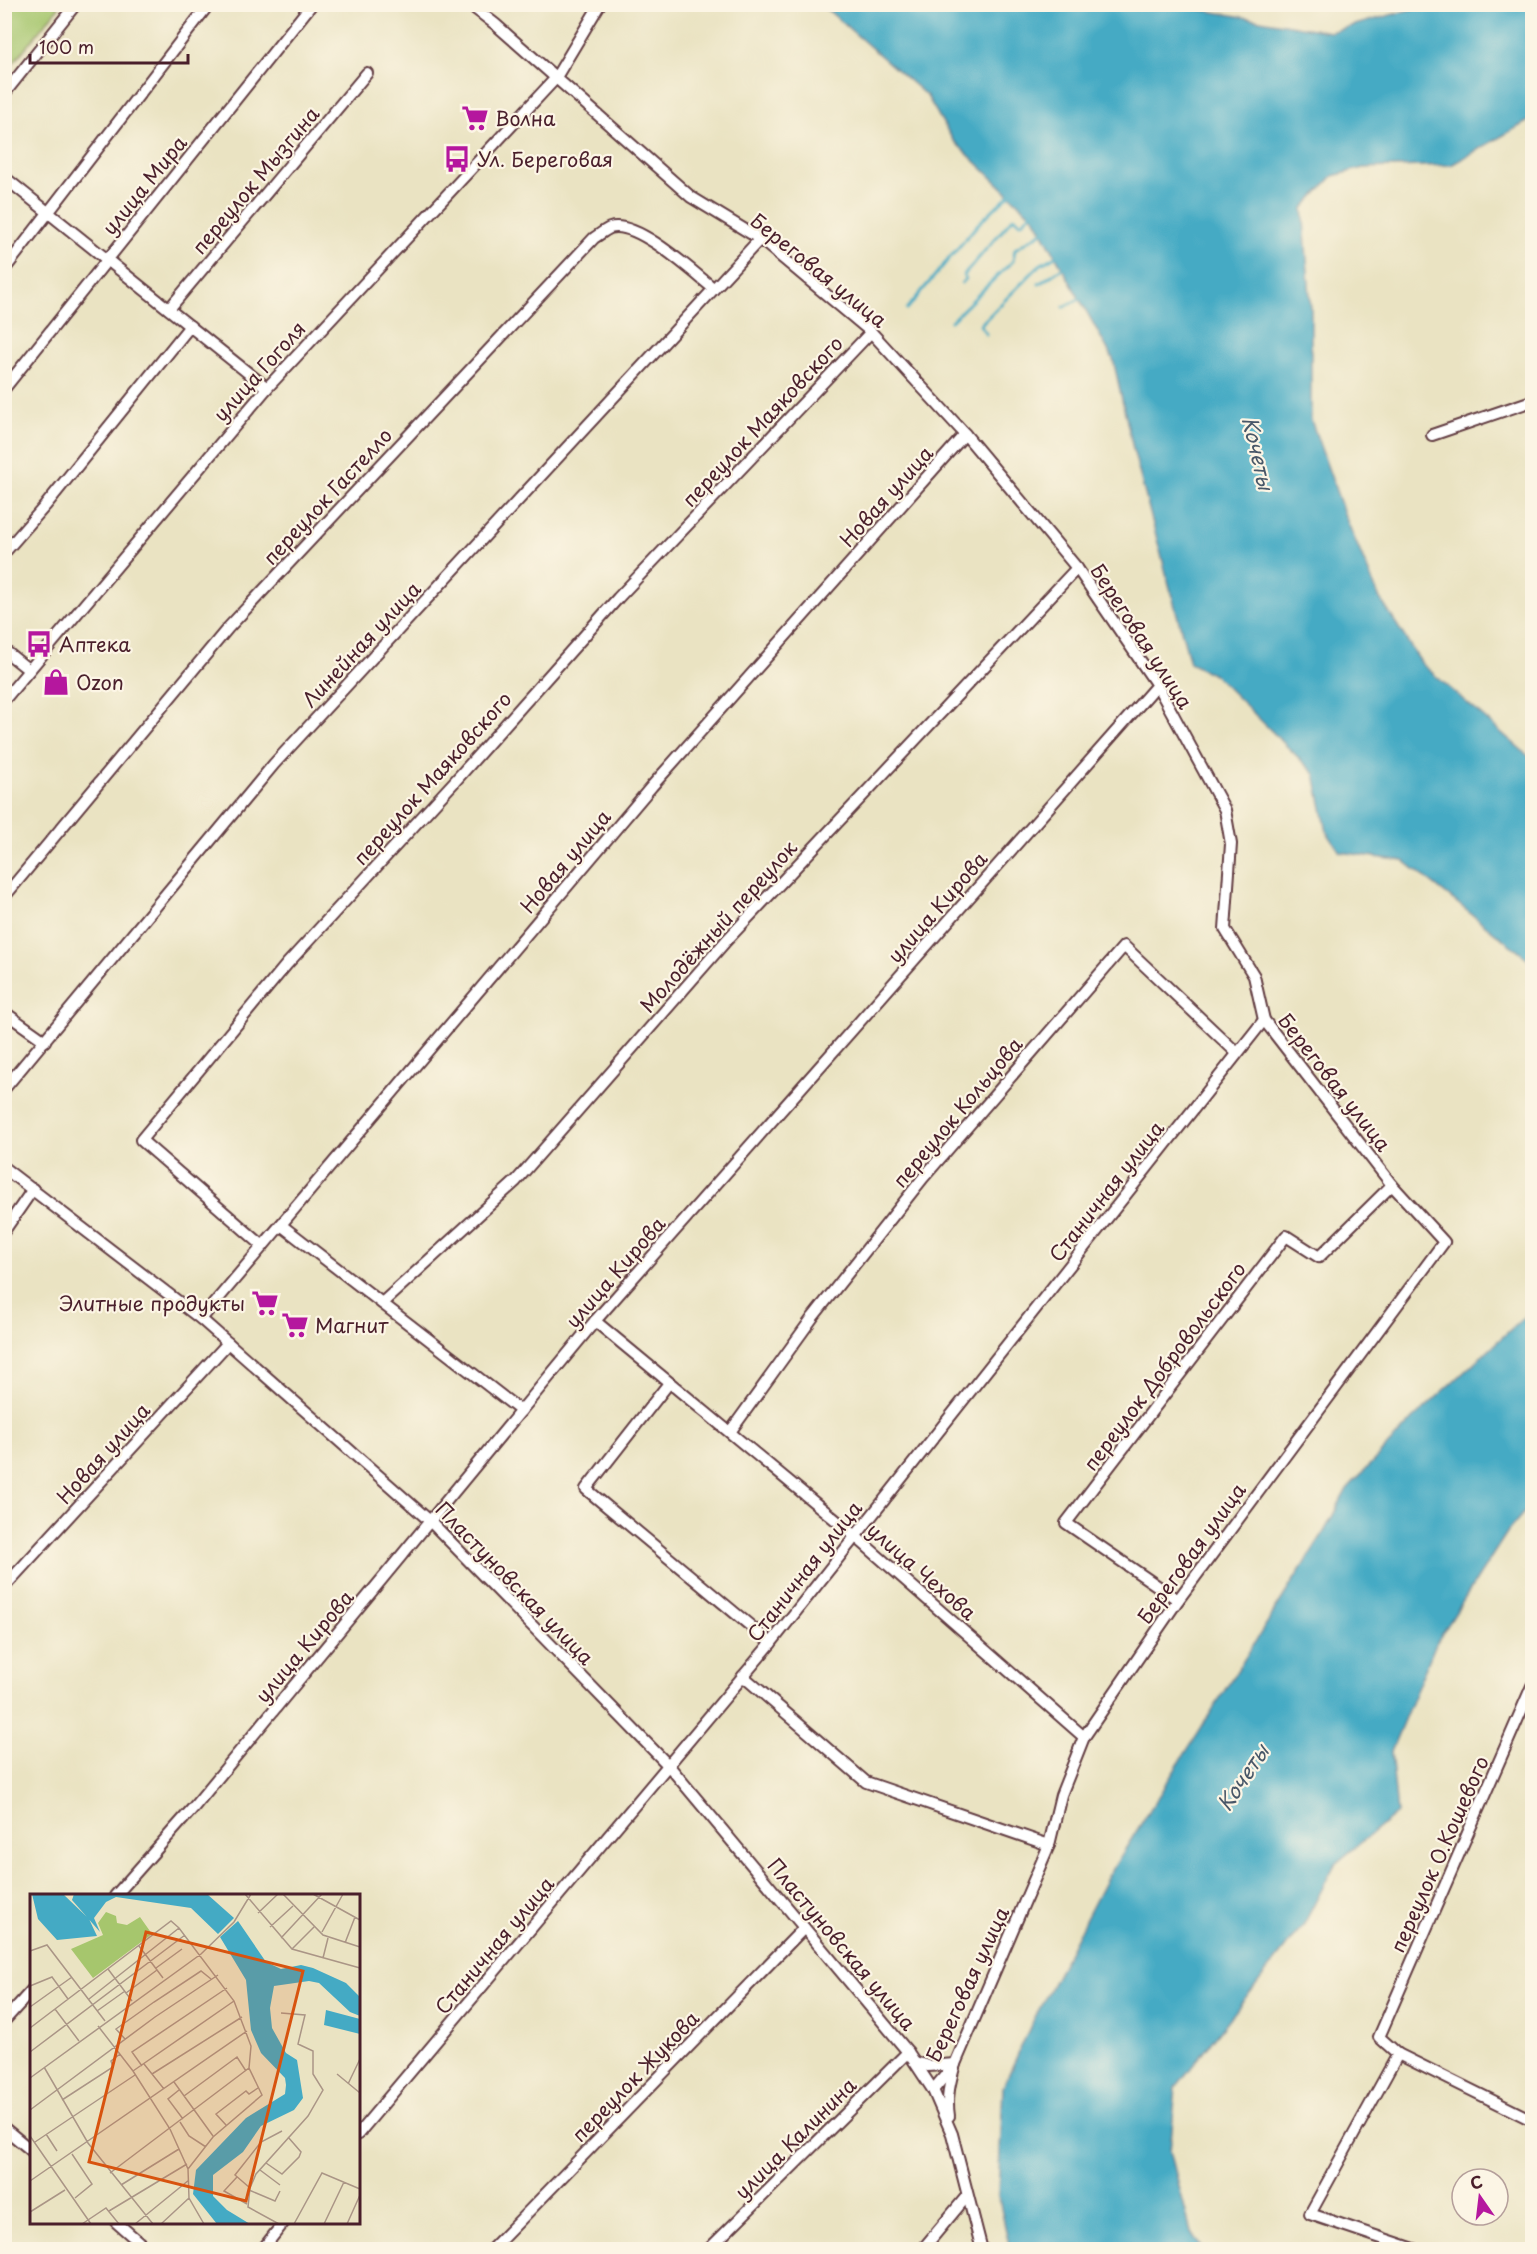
<svg xmlns="http://www.w3.org/2000/svg" width="1537" height="2254" font-family="'Playpen Sans',sans-serif">
	<style>
		.green { fill: #a6c66d; stroke: #78724c; stroke-width: 1.5 }
		.water { fill: #44aac4; stroke: #476478; stroke-width: 1.5 }
		.lines { fill: none; stroke-linecap: round; stroke-linejoin: round }
		.stream { stroke: #44aac4; stroke-width: 3 }
		.minor-casing { stroke: #623c42; stroke-width: 14 }
		.minor { stroke: #fff; stroke-width: 10 }
		.labels { text-anchor: middle; dominant-baseline: central; stroke-width: 4.5; stroke-linejoin: round; paint-order: stroke }
		.poi-label { font-size: 20px; fill: #4a1f2b; stroke: #fcf5e5; text-anchor: start }
		.street-label { font-size: 20px; fill: #4a1f2b; stroke: #fcf5e5 }
		.water-label { font-size: 21px; font-style: italic; fill: #485768; stroke: #fcf5e5 }
		.inset-road { fill: none; stroke: #aa9586; stroke-width: 1.5 }
		.view { fill: #d8530f; fill-opacity: 0.15; stroke: #d8530f; stroke-width: 3 }
		.inset-edge { fill: none; stroke: #4a1f2b; stroke-width: 3 }
	</style>
	<rect width="100%" height="100%" fill="#fcf5e5"/>
	<filter id="ink" filterUnits="userSpaceOnUse"><feTurbulence type="fractalNoise" baseFrequency=".0167" numOctaves="2"/><feDisplacementMap in="SourceGraphic" scale="12" xChannelSelector="R" yChannelSelector="G"/><feConvolveMatrix kernelMatrix="1 2 1 2 8 2 1 2 1" color-interpolation-filters="sRGB"/></filter>
	<filter id="wash" filterUnits="userSpaceOnUse"><feTurbulence type="fractalNoise" baseFrequency=".008" numOctaves="4" result="noise"/><feDisplacementMap in="SourceGraphic" scale="24" xChannelSelector="R" yChannelSelector="G"/><feGaussianBlur stdDeviation="1.35" result="paint"/><feColorMatrix in="noise" values="0 0 0 0 0 0 0 0 0 0 0 0 0 0 0 0 0 1.4 0 .05"/><feComposite in="paint" operator="in"/></filter>
	<g filter="url(#wash)">
		<rect width="100%" height="100%" fill="#eae3c2"/>
		<polygon class="green" points="5,4 57,4 59,7 5,73"/>
		<g class="water">
			<polygon points="822,5 1174,5 1330,32 1426,5 1532,5 1532,119 1451,165 1363,168 1333,176 1303,208 1311,310 1311,420 1345,516 1379,597 1422,664 1532,759 1532,962 1404,861 1340,852 1327,832 1315,774 1216,676 1190,663 1134,453 1113,359 1035,219 953,140 927,96"/>
			<polygon points="1532,1310 1532,1503 1508,1531 1436,1643 1391,1751 1397,1813 1335,1864 1304,1924 1176,2087 1170,2151 1191,2232 1202,2249 1010,2249 998,2195 1003,2087 1031,2025 1107,1878 1324,1532 1347,1489 1414,1418"/>
		</g>
		<g class="lines">
			<g class="stream">
				<polyline points="962,283 965,279 964,275 1014,217 1021,223 1032,213"/>
				<polyline points="1039,284 1065,266"/>
				<polyline points="1064,307 1081,298"/>
				<polyline points="907,309 978,224 1012,192"/>
				<polyline points="951,321 1013,261 1015,249 1044,231"/>
				<polyline points="986,334 980,325 1040,265 1057,255"/>
			</g>
		</g>
	</g>
	<g filter="url(#ink)">
		<g class="lines">
			<defs>
				<g id="minor">
					<polyline points="469,4 495,24 691,197 760,239 871,332 965,434 1077,568 1157,685 1225,810 1231,844 1225,929 1254,976 1264,1020 1392,1185 1444,1242 1178,1600 1084,1737 1061,1795 1049,1845 955,2064 933,2090"/>
					<polyline points="4,94 76,4"/>
					<polyline points="4,177 267,388"/>
					<polyline points="4,270 209,4"/>
					<polyline points="169,309 367,73"/>
					<polyline points="4,389 312,4"/>
					<polyline points="1432,435 1532,401"/>
					<polyline points="4,553 45,506 190,326"/>
					<polyline points="4,650 29,670"/>
					<polyline points="4,700 267,388 555,79 600,4"/>
					<path d="M 4,897 L 228,628 L 594,238 C 599,235 605,230 610,228 C 636,219 693,272 713,288"/>
					<polyline points="4,1012 45,1041"/>
					<polyline points="4,1089 274,764 760,239"/>
					<polyline points="4,1168 201,1319 431,1522 669,1766 908,2052 933,2090 952,2134 982,2250"/>
					<polyline points="281,1225 521,1411"/>
					<polyline points="4,1231 33,1189"/>
					<polyline points="263,1246 141,1140 287,964 456,780 618,598 871,332"/>
					<polyline points="382,1303 516,1181 726,941 1077,568"/>
					<polyline points="201,1319 652,786 965,434"/>
					<polyline points="595,1321 855,1536 1084,1737"/>
					<polyline points="669,1383 586,1489 771,1643"/>
					<polyline points="730,1432 813,1317 923,1178 1124,946 1237,1053"/>
					<polyline points="4,1587 228,1343"/>
					<polyline points="1178,1600 1066,1523 1286,1236 1319,1257 1392,1185"/>
					<polyline points="743,1676 866,1782 1049,1845"/>
					<polyline points="1532,1686 1379,2037 1398,2054 1532,2120"/>
					<polyline points="115,1896 193,1808 595,1321 1157,685"/>
					<polyline points="4,2021 32,1990"/>
					<polyline points="1398,2054 1310,2214 1417,2250"/>
					<path d="M 915,2062 L 928,2066 L 955,2064 C 950,2082 946,2097 949,2116"/>
					<polyline points="4,2128 32,2151"/>
					<polyline points="358,2134 771,1643 1264,1020"/>
					<polyline points="116,2222 148,2250"/>
					<polyline points="262,2250 284,2222"/>
					<polyline points="491,2250 804,1928"/>
					<polyline points="708,2250 908,2052"/>
					<polyline points="922,2250 967,2196"/>
				</g>
			</defs>
			<use href="#minor" class="minor-casing"/>
			<use href="#minor" class="minor"/>
		</g>
	</g>
	<defs>
		<symbol id="supermarket-bare" viewBox="-9 -9 18 18"><path d="M-6-5.5h2.5l.6 2H6L4.5 2H-2.5L-4.4-4H-6ZM-1.5 3.2a1.3 1.3 0 1 0 .1 0ZM3 3.2a1.3 1.3 0 1 0 .1 0Z" fill="#b5179e" stroke="#fcf5e5" stroke-width="2.5" paint-order="stroke"/></symbol>
		<symbol id="bus-bare" viewBox="-9 -9 18 18"><path d="M-5-6H5V4H4V6H2V4H-2V6H-4V4H-5ZM-3.5-4V0h7V-4ZM-3.5 1.2v1.5H-2V1.2ZM2 1.2v1.5H3.5V1.2Z" fill="#b5179e" stroke="#fcf5e5" stroke-width="2.5" paint-order="stroke"/></symbol>
		<symbol id="shop-bare" viewBox="-9 -9 18 18"><path d="M-5-2.5h2.3a2.7 3.5 0 0 1 5.4 0H5L5.5 6h-11ZM-1.5-2.5h3a1.5 2.3 0 0 0-3 0Z" fill="#b5179e" stroke="#fcf5e5" stroke-width="2.5" paint-order="stroke"/></symbol>
	</defs>
	<g fill-rule="evenodd">
		<use href="#supermarket-bare" x="456" y="99" width="38" height="38"/>
		<use href="#bus-bare" x="438" y="140" width="38" height="38"/>
		<use href="#bus-bare" x="20" y="625" width="38" height="38"/>
		<use href="#shop-bare" x="37" y="663" width="38" height="38"/>
		<use href="#supermarket-bare" x="246" y="1284" width="38" height="38"/>
		<use href="#supermarket-bare" x="276" y="1306" width="38" height="38"/>
	</g>
	<g class="labels">
		<g class="poi-label">
			<text x="495" y="118">Волна</text>
			<text x="477" y="159">Ул. Береговая</text>
			<text x="59" y="644">Аптека</text>
			<text x="76" y="682">Ozon</text>
			<text x="245" y="1303" text-anchor="end">Элитные продукты</text>
			<text x="315" y="1325">Магнит</text>
		</g>
		<g class="street-label">
			<text transform="translate(255 180) rotate(-50)">переулок Мызгина</text>
			<text transform="translate(144 185) rotate(-51)">улица Мира</text>
			<text transform="translate(819 270) rotate(39)">Береговая улица</text>
			<text transform="translate(259 371) rotate(-48)">улица Гоголя</text>
			<text transform="translate(762 421) rotate(-47)">переулок Маяковского</text>
			<text transform="translate(327 496) rotate(-47)">переулок Гастелло</text>
			<text transform="translate(886 496) rotate(-48)">Новая улица</text>
			<text transform="translate(1142 636) rotate(57)">Береговая улица</text>
			<text transform="translate(361 644) rotate(-47)">Линейная улица</text>
			<text transform="translate(432 778) rotate(-48)">переулок Маяковского</text>
			<text transform="translate(565 861) rotate(-50)">Новая улица</text>
			<text transform="translate(937 907) rotate(-49)">улица Кирова</text>
			<text transform="translate(718 926) rotate(-48)">Молодёжный переулок</text>
			<text transform="translate(1335 1082) rotate(52)">Береговая улица</text>
			<text transform="translate(957 1112) rotate(-50)">переулок Кольцова</text>
			<text transform="translate(1106 1191) rotate(-52)">Станичная улица</text>
			<text transform="translate(615 1272) rotate(-49)">улица Кирова</text>
			<text transform="translate(1164 1366) rotate(-53)">переулок Добровольского</text>
			<text transform="translate(103 1453) rotate(-48)">Новая улица</text>
			<text transform="translate(1191 1553) rotate(-54)">Береговая улица</text>
			<text transform="translate(804 1571) rotate(-52)">Станичная улица</text>
			<text transform="translate(922 1571) rotate(41)">улица Чехова</text>
			<text transform="translate(515 1583) rotate(46)">Пластуновская улица</text>
			<text transform="translate(304 1646) rotate(-50)">улица Кирова</text>
			<text transform="translate(1439 1854) rotate(-66)">переулок О.Кошевого</text>
			<text transform="translate(842 1944) rotate(50)">Пластуновская улица</text>
			<text transform="translate(494 1945) rotate(-50)">Станичная улица</text>
			<text transform="translate(967 1984) rotate(-65)">Береговая улица</text>
			<text transform="translate(635 2076) rotate(-46)">переулок Жукова</text>
			<text transform="translate(795 2138) rotate(-45)">улица Калинина</text>
		</g>
		<g class="water-label">
			<text transform="translate(1259 453) rotate(77)">Кочеты</text>
			<text transform="translate(1242 1777) rotate(-56)">Кочеты</text>
		</g>
	</g>
	<g transform="translate(30 1894)">
		<rect width="330" height="330" fill="#eae3c2"/>
		<path d="M 76,18 L 86,22 L 87,29 L 97,31 L 110,23 L 122,40 L 63,84 L 41,55 L 73,41 L 68,29 Z" fill="#a6c66d"/>
		<path d="M 2,0 L 33,0 L 59,25 L 67,42 L 27,46 L 8,25 ZM 44,0 L 177,0 L 204,24 L 188,40 L 161,14 L 86,3 L 76,8 L 64,24 L 70,38 L 42,6 ZM 208,27 L 236,68 L 251,75 L 271,71 L 283,74 L 316,89 L 330,103 L 330,122 L 320,118 L 289,89 L 279,87 L 244,92 L 240,114 L 242,134 L 256,159 L 267,166 L 273,204 L 264,216 L 231,232 L 213,258 L 183,281 L 183,302 L 197,316 L 220,330 L 187,330 L 163,300 L 166,276 L 216,224 L 255,200 L 256,191 L 255,184 L 231,159 L 221,136 L 216,86 L 190,43 ZM 296,116 L 330,125 L 330,140 L 294,131 Z" fill="#44aac4"/>
		<path class="inset-road" d="M 215,0 L 262,55 L 330,74M 253,0 L 293,41 L 330,53M 283,0 L 330,26M 228,19 L 248,0M 240,33 L 263,12M 292,38 L 313,0M 251,44 L 292,0M 315,49 L 325,23M 109,52 L 133,84M 262,55 L 284,33M 0,57 L 17,51 L 75,127M 293,64 L 298,44M 126,74 L 152,55M 78,75 L 102,107M 0,92 L 22,83 L 38,105M 96,99 L 127,76M 59,105 L 149,34M 0,113 L 42,83M 25,115 L 49,147M 67,117 L 95,97M 68,132 L 103,177 L 140,235 L 158,275 L 159,304 L 174,330M 0,134 L 141,27 L 149,34 L 204,107 L 221,152 L 219,174 L 232,201 L 183,243 L 158,275M 95,145 L 86,135 L 124,108 L 171,77 L 181,85M 0,158 L 155,41M 114,170 L 134,195M 112,172 L 102,158 L 197,94M 14,173 L 58,249 L 123,330M 103,177 L 204,107M 122,180 L 212,123M 307,180 L 330,199M 0,184 L 171,60 L 204,28 L 221,0M 144,188 L 183,242M 318,190 L 330,165M 149,196 L 138,205 L 153,225M 154,202 L 207,163 L 216,177M 32,206 L 83,173 L 81,167 L 90,160M 0,216 L 125,123 L 188,81M 150,228 L 159,242 L 176,253M 196,231 L 186,220 L 216,197 L 219,200 L 228,194M 16,240 L 27,257M 0,242 L 61,330M 5,248 L 105,181M 42,260 L 62,290 L 45,304M 236,269 L 252,280 L 269,263 L 271,258 L 258,243M 230,276 L 250,291M 80,279 L 219,174M 207,283 L 194,297 L 217,310M 0,287 L 217,137M 91,291 L 149,255M 220,294 L 205,281 L 231,248 L 252,237M 219,296 L 245,307 L 250,297M 79,317 L 157,270M 0,318 L 35,296M 52,330 L 76,314 L 89,330M 105,330 L 159,286M 131,330 L 159,304M 249,330 L 218,313 L 220,294 L 226,280 L 278,222 L 293,196 L 283,180 L 283,157 L 268,150 L 275,121 L 251,119M 264,330 L 292,279 L 330,295M 294,330 L 314,288M 317,330 L 330,301"/>
		<path class="view" d="M 116,38 L 273,77 L 216,307 L 59,268 Z"/>
		<rect width="330" height="330" class="inset-edge"/>
	</g>
	<rect width="1537" height="2254" fill="none" stroke="#fcf5e5" stroke-width="24"/>
	<g transform="translate(1480 2197) rotate(346)"><circle r="28" fill="#fcf5e5" stroke="#b59f9b" stroke-width="1.5"/>
	<path d="M0-4.5L10 22L0 15L-10 22Z" fill="#b5179e"/>
	<text y="-9" font-size="16" font-weight="bold" text-anchor="middle" fill="#4a1f2b">С</text>
	</g>
	<path d="M30 54v9h158v-9" fill="none" stroke="#4a1f2b" stroke-width="3"/>
	<text x="39" y="54" font-size="18" fill="#4a1f2b" stroke="#fcf5e5" stroke-width="4.5" paint-order="stroke">100 m</text>
</svg>
